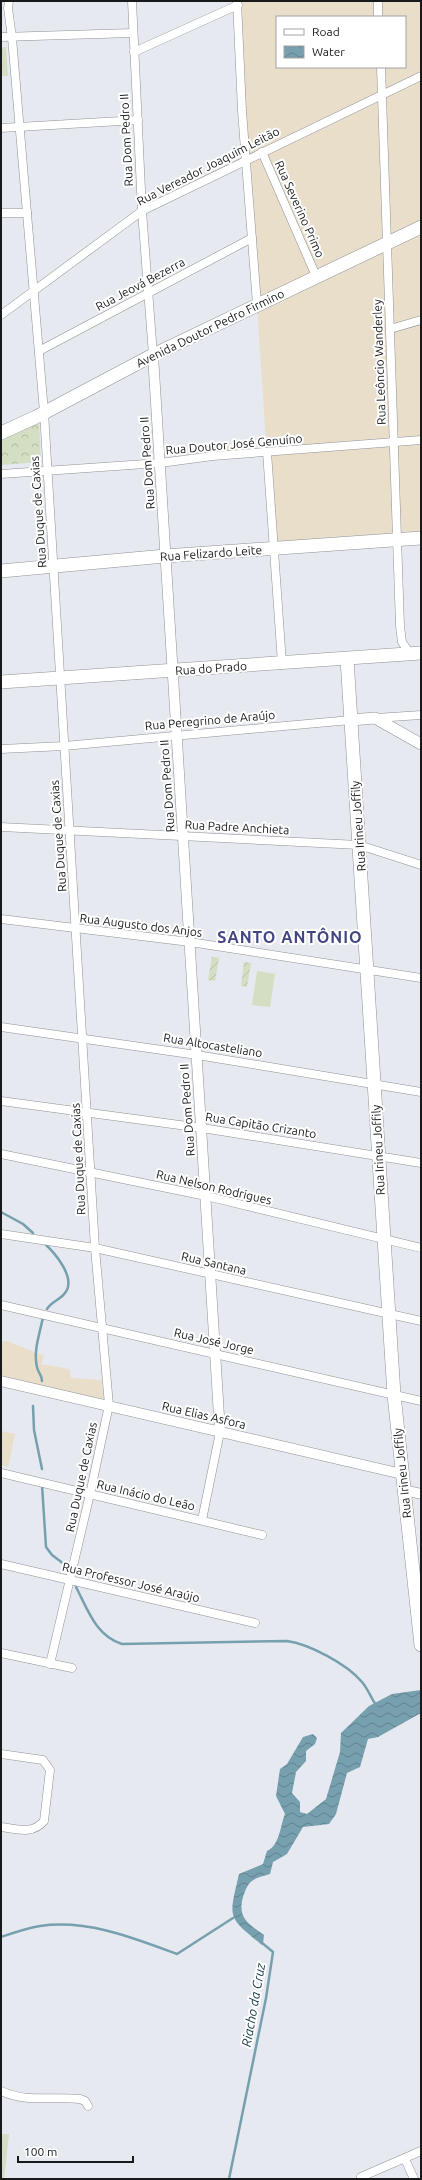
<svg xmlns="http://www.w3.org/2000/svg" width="422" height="2180" font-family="Ubuntu,sans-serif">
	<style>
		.commercial { fill: #e9dec9; fill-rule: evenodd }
		.grass { fill: #d3dec2 }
		.park { fill: url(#park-crowns) }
		.garden { fill: url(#garden-furrows) }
		.water { fill: url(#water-waves) }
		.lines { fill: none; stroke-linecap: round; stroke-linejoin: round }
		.stream { stroke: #77a0af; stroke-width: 2.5 }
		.minor-casing { stroke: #8f9196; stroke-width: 9 }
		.tertiary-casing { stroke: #8f9196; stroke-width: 11 }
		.secondary-casing { stroke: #8f9196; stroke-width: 12 }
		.primary-casing { stroke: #8f9196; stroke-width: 14 }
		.minor { stroke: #fff; stroke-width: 8 }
		.tertiary { stroke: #fff; stroke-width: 10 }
		.secondary { stroke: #fff; stroke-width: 11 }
		.primary { stroke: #fff; stroke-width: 13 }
		.labels { text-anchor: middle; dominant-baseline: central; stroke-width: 4; stroke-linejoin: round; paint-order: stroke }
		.street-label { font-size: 12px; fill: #18191b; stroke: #fff }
		.water-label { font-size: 13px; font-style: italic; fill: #0f3642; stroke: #fff }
		.district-label { font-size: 16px; font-weight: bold; letter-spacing: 1px; fill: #414582; stroke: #fff }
	</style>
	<defs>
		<pattern id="park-crowns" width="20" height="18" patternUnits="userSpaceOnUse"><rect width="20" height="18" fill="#d3dec2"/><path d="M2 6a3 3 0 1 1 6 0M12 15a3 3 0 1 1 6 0" fill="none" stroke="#b4bea6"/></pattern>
		<pattern id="garden-furrows" width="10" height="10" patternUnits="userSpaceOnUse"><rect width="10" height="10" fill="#d3dec2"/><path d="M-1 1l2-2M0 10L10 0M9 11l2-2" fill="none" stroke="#b4bea6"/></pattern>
		<pattern id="water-waves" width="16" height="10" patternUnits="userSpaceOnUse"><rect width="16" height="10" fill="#77a0af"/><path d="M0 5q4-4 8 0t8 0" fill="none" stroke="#61828e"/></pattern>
	</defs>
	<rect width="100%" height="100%" fill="#e6e9ef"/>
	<g class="commercial">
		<path d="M 237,1 L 421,1 L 421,538 L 273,548 ZM 277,17 L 405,17 L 405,67 L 277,67 Z"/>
		<polygon points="256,444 256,450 173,456 173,450"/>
		<polygon points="7,1341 44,1356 41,1364 69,1369 71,1378 101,1380 104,1401 1,1375 1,1342"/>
		<polygon points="1,1431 15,1434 8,1467 1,1465"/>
	</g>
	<g class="grass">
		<polygon points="6,47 8,76 1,76 1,48"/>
		<polygon points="257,971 275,974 270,1007 252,1005"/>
		<polygon points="1,2134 9,2134 4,2179 1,2179"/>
	</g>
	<polygon class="park" points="39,421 41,462 1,465 1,439"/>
	<g class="garden">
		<polygon points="212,957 219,958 215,981 208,980"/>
		<polygon points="244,962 251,963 247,987 241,986"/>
	</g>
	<path class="water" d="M 421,1690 L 421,1713 L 378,1737 L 368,1739 L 360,1767 L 347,1773 L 336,1814 L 329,1824 L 303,1827 L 287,1854 L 273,1862 L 270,1874 C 253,1879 249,1879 243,1897 C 237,1918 249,1924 264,1935 L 263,1944 L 262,1945 C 226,1916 229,1918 239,1874 L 263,1864 L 267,1851 C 280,1845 280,1826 285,1814 L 276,1796 L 280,1769 L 287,1764 L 303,1737 L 313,1734 L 317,1738 L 315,1744 L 306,1751 L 306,1761 L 296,1772 L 292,1793 L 300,1802 L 300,1812 L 307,1814 L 326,1799 L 340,1752 L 341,1733 L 369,1706 L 392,1694 Z"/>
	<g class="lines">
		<g class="stream">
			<polyline points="1,1212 23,1224 33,1233"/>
			<path d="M 44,1243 C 54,1252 77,1278 65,1293 C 60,1300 52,1301 47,1309"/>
			<path d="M 42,1381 C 42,1375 38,1373 37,1367 C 33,1351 40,1333 43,1317"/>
			<polyline points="33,1406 34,1430 42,1469"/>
			<polyline points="42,1485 46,1547 52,1555 68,1567"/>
			<path d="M 76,1587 C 88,1610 96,1636 122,1644 L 287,1641 C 309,1644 347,1664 362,1682 C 368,1689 371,1698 376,1705"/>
			<path d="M 1,1937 C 13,1933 27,1928 40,1926 C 87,1919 134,1938 177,1954 L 233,1918"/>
			<polyline points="229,2179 266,1998 273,1952 261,1942"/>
		</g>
		<defs>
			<g id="minor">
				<polyline points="9,1 8,8 12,38 44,412 95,1248 109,1405 90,1494 50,1664"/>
				<polyline points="132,1 142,211 153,355"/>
				<polyline points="237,1 242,111 257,304"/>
				<polyline points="378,1 378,17"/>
				<polyline points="1,37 133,33"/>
				<polyline points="134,52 238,5"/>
				<polyline points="381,67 400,626 402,642 410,654"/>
				<polyline points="1,128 138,120"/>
				<polyline points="262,152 316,276"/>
				<polyline points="1,213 27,213"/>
				<polyline points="1,315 142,211 421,76"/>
				<polyline points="390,329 421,320"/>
				<polyline points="39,351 252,238"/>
				<polyline points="267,452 282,663"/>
				<polyline points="1,474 160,463 213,456 421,440"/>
				<polyline points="376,718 421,715"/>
				<polyline points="1,749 64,746 351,720"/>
				<polyline points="1,827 359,845 421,865"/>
				<polyline points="1,919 190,942 421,978"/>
				<polyline points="1,1027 197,1055 421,1092"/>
				<polyline points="1,1101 202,1128 421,1163"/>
				<polyline points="1,1154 206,1196 421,1248"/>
				<polyline points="1,1234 95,1248 421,1321"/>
				<polyline points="1,1305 421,1401"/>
				<polyline points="1,1473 262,1535"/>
				<polyline points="202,1520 220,1432"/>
				<polyline points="1,1564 255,1623"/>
				<polyline points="1,1653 72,1668"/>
				<path d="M 1,1754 L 43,1760 L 50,1770 L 44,1821 C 32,1835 17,1829 1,1827"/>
				<path d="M 1,2091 C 27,2103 52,2096 80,2099 L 85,2101 L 88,2106"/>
				<polyline points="405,2159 414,2179"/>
				<polyline points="361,2177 421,2151"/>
			</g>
			<g id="tertiary">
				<polyline points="153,355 220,1432"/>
				<polyline points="1,1381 402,1474"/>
				<polyline points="404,1490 421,1494"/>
			</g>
			<polyline id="secondary" points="351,720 375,718 421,744"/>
			<g id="primary">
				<polyline points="1,433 36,417 153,355 421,227"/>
				<polyline points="1,571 165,556 421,538"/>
				<polyline points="347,659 394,1395 421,1645"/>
				<polyline points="1,682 421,653"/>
			</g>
		</defs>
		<use href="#minor" class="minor-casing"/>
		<use href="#tertiary" class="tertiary-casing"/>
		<use href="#secondary" class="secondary-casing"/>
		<use href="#primary" class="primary-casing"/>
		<use href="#minor" class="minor"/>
		<use href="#tertiary" class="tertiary"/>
		<use href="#secondary" class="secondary"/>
		<use href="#primary" class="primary"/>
	</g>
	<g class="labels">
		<g class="street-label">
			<text transform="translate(126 140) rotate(-93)">Rua Dom Pedro II</text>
			<text transform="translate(208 166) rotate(-27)">Rua Vereador Joaquim Leitão</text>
			<text transform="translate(300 209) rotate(66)">Rua Severino Primo</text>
			<text transform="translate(140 284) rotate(-28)">Rua Jeová Bezerra</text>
			<text transform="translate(210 328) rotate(-26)">Avenida Doutor Pedro Firmino</text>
			<text transform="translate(379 362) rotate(-92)">Rua Leôncio Wanderley</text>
			<text transform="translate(234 444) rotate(-5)">Rua Doutor José Genuíno</text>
			<text transform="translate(147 463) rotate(-94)">Rua Dom Pedro II</text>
			<text transform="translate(38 512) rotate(-94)">Rua Duque de Caxias</text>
			<text transform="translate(211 553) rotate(-4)">Rua Felizardo Leite</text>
			<text transform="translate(211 668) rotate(-4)">Rua do Prado</text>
			<text transform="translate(210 720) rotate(-5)">Rua Peregrino de Araújo</text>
			<text transform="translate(167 786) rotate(-94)">Rua Dom Pedro II</text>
			<text transform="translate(358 826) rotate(-94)">Rua Irineu Joffily</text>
			<text transform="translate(237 827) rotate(3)">Rua Padre Anchieta</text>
			<text transform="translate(58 836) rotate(-94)">Rua Duque de Caxias</text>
			<text transform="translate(141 925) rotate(7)">Rua Augusto dos Anjos</text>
			<text transform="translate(213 1045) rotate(9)">Rua Altocasteliano</text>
			<text transform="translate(187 1110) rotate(-94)">Rua Dom Pedro II</text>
			<text transform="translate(261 1125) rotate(9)">Rua Capitão Crizanto</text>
			<text transform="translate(378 1150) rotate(-93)">Rua Irineu Joffily</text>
			<text transform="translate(78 1159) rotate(-93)">Rua Duque de Caxias</text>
			<text transform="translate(214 1187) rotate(13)">Rua Nelson Rodrigues</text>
			<text transform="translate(214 1263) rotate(13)">Rua Santana</text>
			<text transform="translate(214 1341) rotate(13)">Rua José Jorge</text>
			<text transform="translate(204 1415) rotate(13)">Rua Elias Asfora</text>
			<text transform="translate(402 1473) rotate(-96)">Rua Irineu Joffily</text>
			<text transform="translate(81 1477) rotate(-78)">Rua Duque de Caxias</text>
			<text transform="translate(146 1495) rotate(13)">Rua Inácio do Leão</text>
			<text transform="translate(131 1582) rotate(13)">Rua Professor José Araújo</text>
		</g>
		<g class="water-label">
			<text transform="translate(253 2005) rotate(-80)">Riacho da Cruz</text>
		</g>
		<g class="district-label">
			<text x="290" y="937">SANTO ANTÔNIO</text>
		</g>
	</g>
	<rect width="422" height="2180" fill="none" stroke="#18191b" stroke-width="4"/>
	<rect x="276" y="16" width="130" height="52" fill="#ffffff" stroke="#a3a3a4"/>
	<rect x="284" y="29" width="20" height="6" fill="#ffffff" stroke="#a3a3a4"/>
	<text x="312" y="36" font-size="12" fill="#18191b">Road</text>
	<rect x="284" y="46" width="20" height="12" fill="url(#water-waves)" stroke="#a3a3a4"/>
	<text x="312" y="56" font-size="12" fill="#18191b">Water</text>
	<path d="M18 2156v6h115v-6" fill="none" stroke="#18191b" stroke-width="2"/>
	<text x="24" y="2156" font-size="12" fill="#18191b" stroke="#ffffff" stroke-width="3" paint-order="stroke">100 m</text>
</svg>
